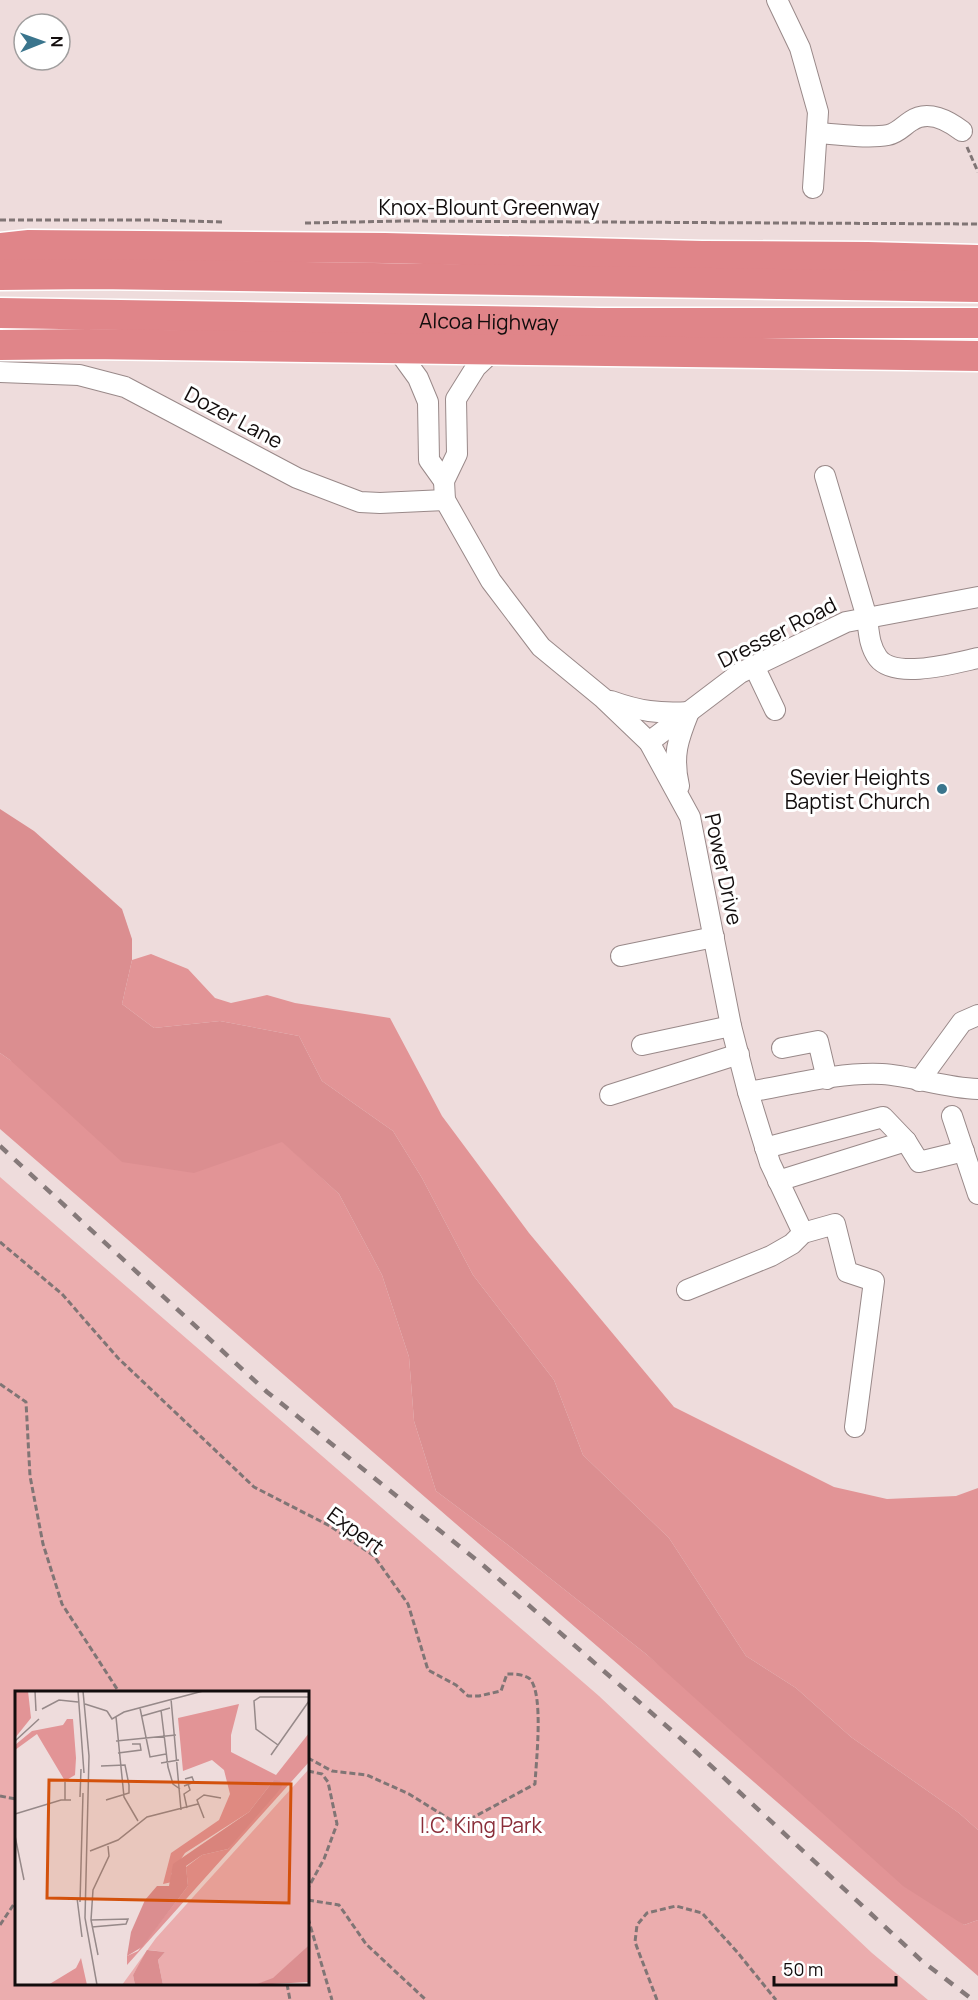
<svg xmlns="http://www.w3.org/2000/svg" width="978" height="2000" font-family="Manrope,sans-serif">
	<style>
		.green { fill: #ebadae; fill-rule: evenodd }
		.forest { fill: #e29496 }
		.water { fill: #db8e90 }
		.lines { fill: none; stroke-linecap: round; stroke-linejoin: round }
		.minor-casing { stroke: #998989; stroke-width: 22 }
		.highway-casing { stroke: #fff; stroke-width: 33 }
		.path { stroke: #807575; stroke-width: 3; stroke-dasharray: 6 3; stroke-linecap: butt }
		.minor { stroke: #fff; stroke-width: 20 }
		.highway { stroke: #e08589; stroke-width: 30 }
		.rail { stroke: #857979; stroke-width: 4.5; stroke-dasharray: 10 10; stroke-linecap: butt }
		.poi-dot { fill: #3a758d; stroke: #fff; stroke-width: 2 }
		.labels { text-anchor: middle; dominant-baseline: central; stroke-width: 6; stroke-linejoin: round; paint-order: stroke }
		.street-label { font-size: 21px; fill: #120d0d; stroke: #fff }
		.poi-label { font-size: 21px; fill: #120d0d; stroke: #fff; text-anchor: end }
		.park-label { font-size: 21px; fill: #8a2e39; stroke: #fff }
		.inset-road { fill: none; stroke: #968989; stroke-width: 1.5 }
		.view { fill: #d3510c; fill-opacity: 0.15; stroke: #d3510c; stroke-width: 3 }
		.inset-edge { fill: none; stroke: #120d0d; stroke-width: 3 }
	</style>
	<rect width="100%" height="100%" fill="#eedcdc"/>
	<path class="green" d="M 0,1177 L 599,1696 L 872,1953 L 928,2000 L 0,2000 ZM 16,1692 L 308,1692 L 308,1984 L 16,1984 Z"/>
	<g class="forest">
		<polygon points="151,954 188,969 215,998 231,1003 267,995 295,1003 390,1018 442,1116 529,1233 674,1407 834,1487 887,1499 956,1496 978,1488 978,1830 959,1813 851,1737 796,1688 746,1656 669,1538 583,1455 554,1380 473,1275 422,1178 393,1131 322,1081 299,1036 220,1021 154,1028 122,1004 132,960"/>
		<polygon points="0,1053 10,1060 252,1151 282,1141 339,1194 382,1275 409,1357 414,1421 436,1491 508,1545 646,1654 964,1925 978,1920 978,1976 0,1129"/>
	</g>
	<polygon class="water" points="0,809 34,831 122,909 132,939 132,960 122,1004 154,1028 220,1021 299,1036 322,1081 393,1131 422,1178 473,1275 554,1380 583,1455 669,1538 746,1656 796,1688 851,1737 959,1813 978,1830 978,1920 964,1925 903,1886 646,1654 508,1545 436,1491 414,1421 409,1357 382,1275 339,1194 282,1142 194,1173 122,1162 10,1060 0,1053"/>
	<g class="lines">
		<defs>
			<g id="minor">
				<polyline points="777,0 800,48 818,112 813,188"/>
				<path d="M 817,133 C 838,134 867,139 888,135 C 898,133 903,126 911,121 C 928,109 949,121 962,131"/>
				<polyline points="397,349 418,378 428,402 429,460 444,481"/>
				<polyline points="495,349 476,367 456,399 457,454 444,481 445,500 491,581 541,647 603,698 649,742 690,817 731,1026 748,1092 770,1163 803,1233"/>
				<polyline points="0,372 79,375 125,387 297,478 360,502 380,503 445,500"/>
				<path d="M 825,476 L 867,618 C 869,632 869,646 878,658 C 895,680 955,663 978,658"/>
				<polyline points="754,666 775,710"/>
				<path d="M 611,701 C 639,711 659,714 689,712 C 678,739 672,756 679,786"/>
				<polyline points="649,742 740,673 846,622 978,597"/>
				<polyline points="621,956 714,937"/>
				<polyline points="642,1045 731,1026"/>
				<polyline points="782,1048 818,1041 827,1079"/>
				<polyline points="919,1081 962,1022 978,1015"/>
				<path d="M 748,1092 C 791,1085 837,1072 882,1074 C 914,1076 944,1088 978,1089"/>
				<polyline points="610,1095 739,1054"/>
				<polyline points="952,1116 978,1194"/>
				<polyline points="765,1148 883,1117 906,1141 919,1162 964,1151"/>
				<polyline points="778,1181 906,1141"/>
				<polyline points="687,1290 771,1256 792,1244 803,1233 835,1224 847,1272 874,1281 855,1427"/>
			</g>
			<g id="highway">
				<polyline points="0,248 29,245 385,248 702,256 868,257 978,260"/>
				<polyline points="0,275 95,274 978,287"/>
				<path id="s1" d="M 0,313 L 600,323 L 978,323"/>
				<polyline points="0,345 87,344 978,356"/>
			</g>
		</defs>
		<use href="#minor" class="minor-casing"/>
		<use href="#highway" class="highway-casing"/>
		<g class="path">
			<polyline points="967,147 978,172"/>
			<polyline points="0,220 149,220 223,222"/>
			<polyline points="305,223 402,221 978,224"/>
			<path d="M 0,1242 L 62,1294 L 118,1358 L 254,1487 L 330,1526 L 374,1556 L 408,1604 L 428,1670 L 456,1685 L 468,1696 L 479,1696 L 501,1691 L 507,1674 C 514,1674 524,1674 530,1679 C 544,1695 536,1762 535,1784 L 459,1825 L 409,1794 L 367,1775 L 332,1771 L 308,1758"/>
			<polyline points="0,1384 26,1402 30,1476 43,1544 62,1604 119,1692"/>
			<polyline points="308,1771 322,1774 328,1782 337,1824 324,1859 308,1888"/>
			<polyline points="0,1796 16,1799"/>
			<polyline points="308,1900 339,1905 366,1944 426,2000"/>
			<polyline points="308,1918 332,2000"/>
			<polyline points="0,1925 16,1901"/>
			<polyline points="287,1984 290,2000"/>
			<polyline points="657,2000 635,1942 637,1925 647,1913 676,1906 702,1913 738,1953 776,2000"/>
		</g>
		<use href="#minor" class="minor"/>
		<use href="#highway" class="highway"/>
		<polyline class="rail" points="0,1146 267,1392 484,1566 695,1751 922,1961 973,2000"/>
	</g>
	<circle class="poi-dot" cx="942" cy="789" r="6"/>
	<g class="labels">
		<g class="street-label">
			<text x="489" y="207">Knox-Blount Greenway</text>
			<text stroke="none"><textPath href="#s1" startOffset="489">Alcoa Highway</textPath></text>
			<text transform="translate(234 417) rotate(28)">Dozer Lane</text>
			<text transform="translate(777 632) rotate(-27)">Dresser Road</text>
			<text transform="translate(724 869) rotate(78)">Power Drive</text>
			<text transform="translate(356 1530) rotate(36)">Expert</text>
		</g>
		<g class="poi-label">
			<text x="930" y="777">Sevier Heights<tspan x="930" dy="24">Baptist Church</tspan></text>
		</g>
		<g class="park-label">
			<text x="481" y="1825">I.C. King Park</text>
		</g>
	</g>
	<g transform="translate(15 1691)">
		<rect width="294" height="294" fill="#eedcdc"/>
		<path d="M 294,78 L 294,254 L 258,288 L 239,294 L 148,294 L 143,269 L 150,261 L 134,259 L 118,284 L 120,294 L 107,294 L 141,247 Z" fill="#ebadae"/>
		<path d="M 0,0 L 13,0 L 16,27 L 0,47 ZM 224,13 L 216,44 L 216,61 L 261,84 L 294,42 L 294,71 L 112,274 L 112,265 L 123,260 L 173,195 L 171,176 L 187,164 L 213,158 L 259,89 L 234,121 L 170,162 L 156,183 L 157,191 L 148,193 L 156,162 L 204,129 L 215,103 L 209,79 L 197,69 L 168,80 L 163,27 ZM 52,28 L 58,28 L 61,67 L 60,84 L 50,90 L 22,43 L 0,59 L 0,54 L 17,40 L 48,34 ZM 66,267 L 72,294 L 33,294 L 61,277 Z" fill="#e29496"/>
		<path d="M 259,89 L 265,90 L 267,95 L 262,102 L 213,158 L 187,164 L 171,175 L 173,195 L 127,256 L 112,265 L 116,241 L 130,209 L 142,195 L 154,195 L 158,173 L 234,121 ZM 294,254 L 294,291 L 239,294 L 258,287 ZM 132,259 L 150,261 L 143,269 L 148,294 L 120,294 L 118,284 Z" fill="#db8e90"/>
		<path class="inset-road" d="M 20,0 L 21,20M 63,0 L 69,82M 68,0 L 74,65 L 70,227 L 82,294M 156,8 L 166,119M 70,13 L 92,20M 125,17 L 135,66 L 151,63M 27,18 L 44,9 L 63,11M 146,19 L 153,76 L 158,93 L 165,98M 92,20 L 97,28 L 109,21 L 188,0M 127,25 L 155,17M 101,26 L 109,106 L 123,130M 0,50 L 24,28M 101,50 L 161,44M 263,54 L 241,38 L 239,10 L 245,6 L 294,6M 103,62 L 126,59 L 125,53 L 117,53M 256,64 L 294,10M 146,72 L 164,69M 86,75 L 110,74 L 114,94 L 114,102 L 91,109M 169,95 L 179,91 L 177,86 L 170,88M 65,106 L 66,78M 50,109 L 50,91M 172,117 L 169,103 L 175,99 L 173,93M 0,123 L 46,109 L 56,109M 189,127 L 182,109 L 189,104 L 206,107M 0,145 L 9,189M 75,160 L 103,149 L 132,126 L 183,113M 62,207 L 67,246M 65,211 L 68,102M 76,229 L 113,228 L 111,233 L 77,236M 83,264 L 76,229 L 78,199 L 94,165 L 93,155"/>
		<path class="view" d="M 34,89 L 276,93 L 274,212 L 32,207 Z"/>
		<rect width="294" height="294" class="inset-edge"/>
	</g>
	<g transform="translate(42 42) rotate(89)"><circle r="28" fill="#ffffff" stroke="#a09e9e" stroke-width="1.5"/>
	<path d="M0-4.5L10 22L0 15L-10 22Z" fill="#3a758d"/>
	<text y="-9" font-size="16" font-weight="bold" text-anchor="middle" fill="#120d0d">N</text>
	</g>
	<path d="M774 1976v9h122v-9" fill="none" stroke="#120d0d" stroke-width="3"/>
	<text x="783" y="1976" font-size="18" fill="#120d0d" stroke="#ffffff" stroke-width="4.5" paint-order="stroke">50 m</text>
</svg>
